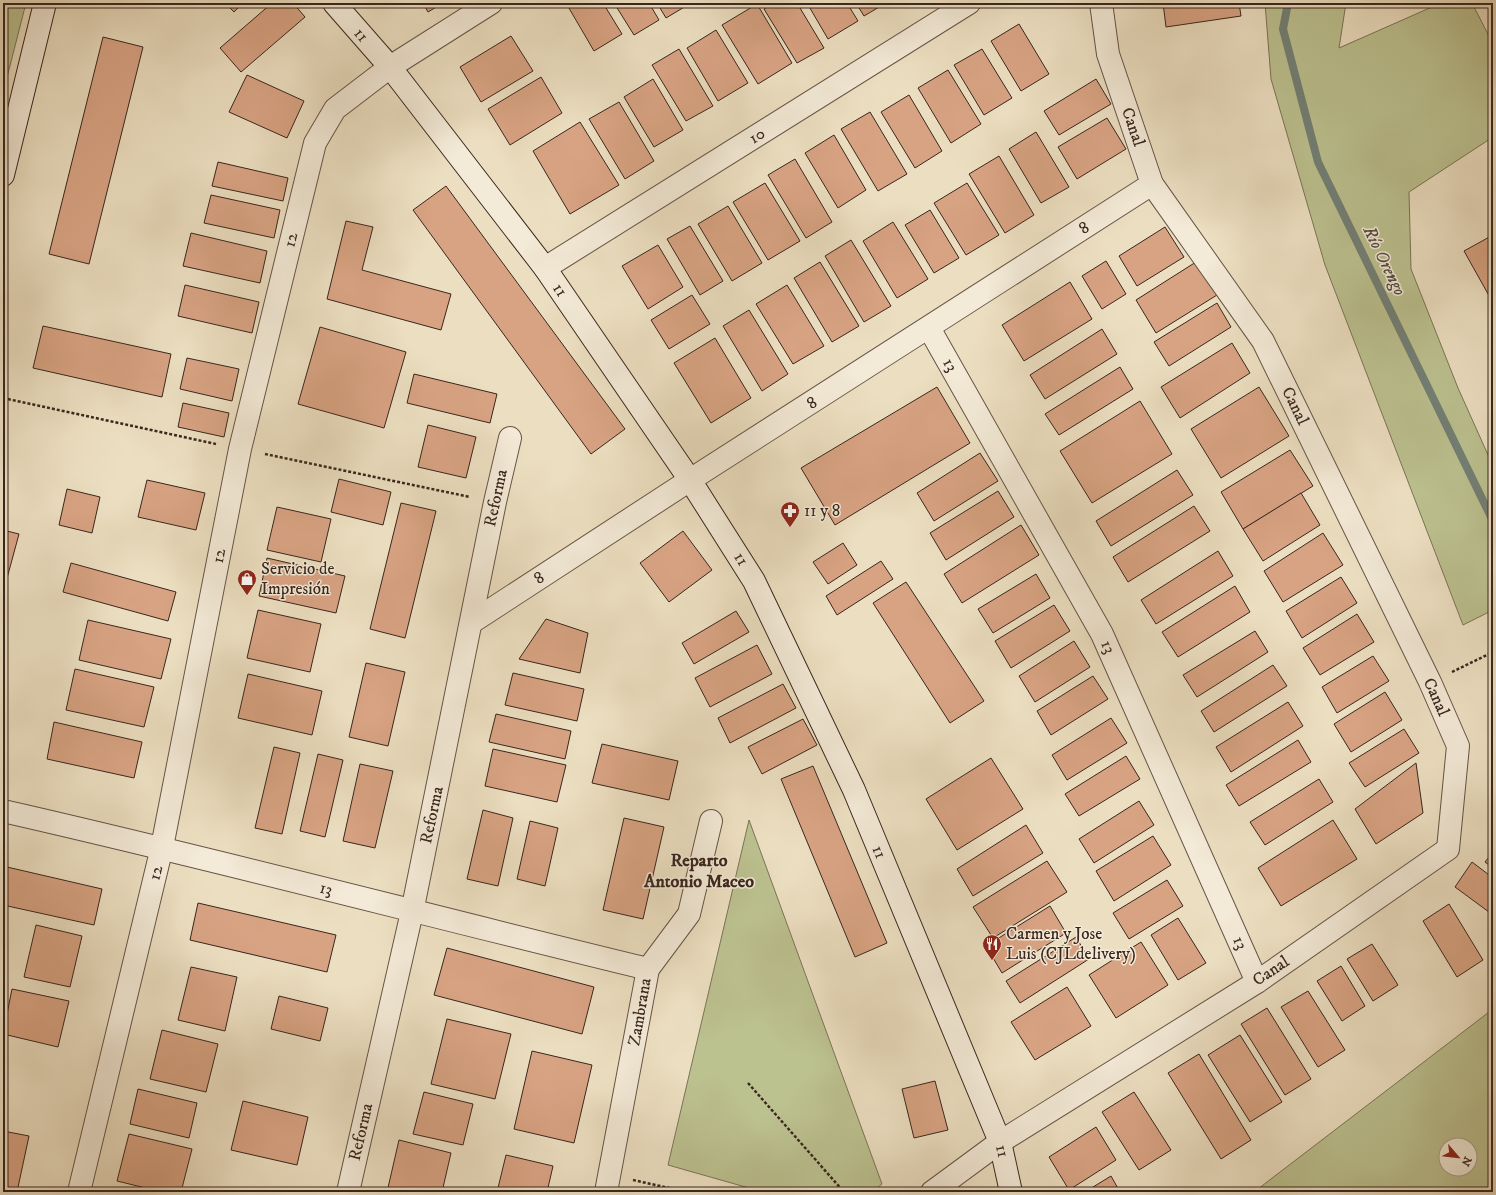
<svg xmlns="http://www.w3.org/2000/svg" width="1496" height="1195" font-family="'IM FELL DW Pica',serif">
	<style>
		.green { fill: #bcc190; stroke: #7a7457; fill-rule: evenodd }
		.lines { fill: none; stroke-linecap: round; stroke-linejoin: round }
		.stream { stroke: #738177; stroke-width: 8 }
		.building { fill: #d8a383; stroke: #39261e }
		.street-casing { stroke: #665447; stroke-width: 24 }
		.secondary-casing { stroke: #39261e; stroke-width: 24 }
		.path { stroke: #39261e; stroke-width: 2.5; stroke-dasharray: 3 2; stroke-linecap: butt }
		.street { stroke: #f3ead7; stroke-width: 22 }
		.secondary { stroke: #f3ead7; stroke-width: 22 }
		.labels { text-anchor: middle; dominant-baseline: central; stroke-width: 3; stroke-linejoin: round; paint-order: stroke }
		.street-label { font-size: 17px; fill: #39261e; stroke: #f3ead7 }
		.poi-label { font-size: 17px; fill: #39261e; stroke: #f3ead7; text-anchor: start }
		.water-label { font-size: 18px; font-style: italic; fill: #514c43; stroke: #f3ead7 }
		.neighbourhood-label { font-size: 18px; font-weight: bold; fill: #39261e; stroke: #f3ead7 }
	</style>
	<rect width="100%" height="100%" fill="#ecdfc1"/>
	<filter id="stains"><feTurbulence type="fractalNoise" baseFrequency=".005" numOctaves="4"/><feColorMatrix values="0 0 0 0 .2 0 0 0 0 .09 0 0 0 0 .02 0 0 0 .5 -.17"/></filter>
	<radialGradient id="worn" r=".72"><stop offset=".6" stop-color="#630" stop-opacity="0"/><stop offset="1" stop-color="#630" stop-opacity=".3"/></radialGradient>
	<g class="green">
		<polygon points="3,3 26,3 3,93"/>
		<polygon points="1265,3 1346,3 1339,48 1441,3 1472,3 1493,44 1493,137 1409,192 1411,269 1458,388 1493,466 1493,610 1463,625 1325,265 1271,79"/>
		<polygon points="749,820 882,1184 872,1192 763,1192 668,1165"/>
		<path d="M 1493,1009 L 1493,1192 L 1254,1192 ZM 1446,1145 L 1470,1145 L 1470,1169 L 1446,1169 Z"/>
	</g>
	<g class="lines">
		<polyline class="stream" points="1288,3 1283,29 1318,162 1493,521"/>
	</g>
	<g class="building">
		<polygon points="225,3 243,3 234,12"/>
		<polygon points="272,3 293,3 305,17 241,72 220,48"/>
		<polygon points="423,3 443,3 428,12"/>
		<polygon points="566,3 603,3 622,34 594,51"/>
		<polygon points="614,3 649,3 659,20 634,35"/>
		<polygon points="657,3 691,3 666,18"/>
		<polygon points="774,3 797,3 824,48 797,63 764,9"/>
		<polygon points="807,3 847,3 858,21 828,39"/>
		<polygon points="856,3 886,3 864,16"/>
		<polygon points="1163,3 1239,3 1241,16 1166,27"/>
		<polygon points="757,4 792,63 758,84 722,25"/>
		<polygon points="1019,24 1049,74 1021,91 991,41"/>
		<polygon points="716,30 748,83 718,101 687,48"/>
		<polygon points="511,36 533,71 481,102 460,67"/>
		<polygon points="103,37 143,47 89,264 49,254"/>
		<polygon points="679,49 713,106 686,121 652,65"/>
		<polygon points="982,49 1012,98 984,115 954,65"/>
		<polygon points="948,70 981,124 951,143 918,88"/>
		<polygon points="247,75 304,101 287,138 229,112"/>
		<polygon points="541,77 562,113 510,145 488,109"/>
		<polygon points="653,79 683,130 654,147 624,97"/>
		<polygon points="1096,79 1111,104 1059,135 1044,111"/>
		<polygon points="909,95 942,151 915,168 881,112"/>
		<polygon points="619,102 654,161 625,179 589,119"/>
		<polygon points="870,112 907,174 878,191 841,129"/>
		<polygon points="1107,118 1126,149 1077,179 1058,147"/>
		<polygon points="580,122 619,185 570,214 533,151"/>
		<polygon points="1036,132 1069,187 1041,203 1009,149"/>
		<polygon points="834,135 866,190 838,208 805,153"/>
		<polygon points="999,156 1034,215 1005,233 969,174"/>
		<polygon points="795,159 832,222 806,238 768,175"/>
		<polygon points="218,162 288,178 283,201 212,186"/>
		<polygon points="765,183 800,241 768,260 733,202"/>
		<polygon points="967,183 999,235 966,255 934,203"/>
		<polygon points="446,186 625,429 591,454 413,210"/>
		<polygon points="211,195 280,210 274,238 204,223"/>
		<polygon points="728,206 762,263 732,281 698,224"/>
		<polygon points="930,210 959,258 934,273 905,225"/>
		<polygon points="346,221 373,227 362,270 451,294 441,330 327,299"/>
		<polygon points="893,222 928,279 897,298 863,241"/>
		<polygon points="690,226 723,281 700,295 667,239"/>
		<polygon points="1165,227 1184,257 1137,286 1119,256"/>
		<polygon points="191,233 267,251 260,283 183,266"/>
		<polygon points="1493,235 1493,300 1492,301 1464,251"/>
		<polygon points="851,240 891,306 864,322 825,256"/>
		<polygon points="658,245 683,287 648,309 622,266"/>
		<polygon points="1106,261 1126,294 1102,309 1082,276"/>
		<polygon points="820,262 859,326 832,342 794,278"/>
		<polygon points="1196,262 1217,295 1156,333 1136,300"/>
		<polygon points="1070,282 1092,319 1024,361 1002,325"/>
		<polygon points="185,285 259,302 252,333 178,316"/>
		<polygon points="787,285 824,346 793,364 756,304"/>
		<polygon points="692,295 710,324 669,349 651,320"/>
		<polygon points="1217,303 1231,327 1169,366 1154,342"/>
		<polygon points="749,310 788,374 762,391 723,326"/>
		<polygon points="43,326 171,354 162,397 33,368"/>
		<polygon points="320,327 406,352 384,428 298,404"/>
		<polygon points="1102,329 1117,354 1045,399 1030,375"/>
		<polygon points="715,338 751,398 711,423 674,363"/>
		<polygon points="1232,343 1250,373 1180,418 1161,387"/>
		<polygon points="187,358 239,369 232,401 180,389"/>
		<polygon points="1120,367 1133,389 1059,435 1045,414"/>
		<polygon points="414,374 497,394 490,423 407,403"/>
		<polygon points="937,387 970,443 835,525 801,468"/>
		<polygon points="1259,387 1289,436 1221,478 1191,429"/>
		<polygon points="1140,401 1172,454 1092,503 1060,451"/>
		<polygon points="183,403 229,413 224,437 178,427"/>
		<polygon points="428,425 476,437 466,478 418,467"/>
		<polygon points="1290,450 1313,486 1243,529 1221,492"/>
		<polygon points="980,453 998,481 934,521 917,493"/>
		<polygon points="1177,470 1193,495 1111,546 1096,521"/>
		<polygon points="339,479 391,492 383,525 331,512"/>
		<polygon points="147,480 205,493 196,530 138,517"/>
		<polygon points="67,489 100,497 92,533 59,525"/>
		<polygon points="998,491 1014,517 946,560 930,533"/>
		<polygon points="1301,493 1320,525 1263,561 1243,529"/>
		<polygon points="401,503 436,511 405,638 370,629"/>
		<polygon points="1194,506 1210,531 1128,582 1113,557"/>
		<polygon points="277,507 331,519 321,562 267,550"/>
		<polygon points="1021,525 1039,555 962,603 944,574"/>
		<polygon points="3,530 19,534 3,593"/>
		<polygon points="683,531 712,570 669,602 640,563"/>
		<polygon points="1323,533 1343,565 1283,602 1264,571"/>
		<polygon points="843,543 857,565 828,584 813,562"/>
		<polygon points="1218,551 1233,576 1156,624 1141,600"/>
		<polygon points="267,558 345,576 336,613 259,596"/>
		<polygon points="881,561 893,579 837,615 826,596"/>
		<polygon points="71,563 176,592 168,621 63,592"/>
		<polygon points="1036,574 1050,598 993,633 978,609"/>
		<polygon points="1341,577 1357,603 1302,638 1286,611"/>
		<polygon points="906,582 984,701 950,723 873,603"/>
		<polygon points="1235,586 1250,612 1178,657 1162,632"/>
		<polygon points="1054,605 1070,631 1011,668 995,641"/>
		<polygon points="258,610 321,624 310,672 247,658"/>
		<polygon points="736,611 749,632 694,664 682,643"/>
		<polygon points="1357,614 1374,642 1320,675 1303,648"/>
		<polygon points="546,619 588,633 580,673 519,659"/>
		<polygon points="88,620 171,639 161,679 79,660"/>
		<polygon points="1255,631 1268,652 1197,697 1183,675"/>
		<polygon points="1074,641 1090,667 1035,702 1019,676"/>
		<polygon points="757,645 772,674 710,707 695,678"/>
		<polygon points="1373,656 1389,681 1337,713 1322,687"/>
		<polygon points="366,663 405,672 388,746 349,737"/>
		<polygon points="1273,665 1287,686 1214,732 1201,711"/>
		<polygon points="75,669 154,687 144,727 66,710"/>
		<polygon points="513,673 584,689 577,721 505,705"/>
		<polygon points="248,674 322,691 312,735 238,718"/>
		<polygon points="1093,676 1108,699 1051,735 1037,711"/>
		<polygon points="783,684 796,708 730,743 718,718"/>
		<polygon points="1385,692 1402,720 1351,752 1334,724"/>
		<polygon points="1288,702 1303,726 1231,772 1216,747"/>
		<polygon points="496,714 571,731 565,759 489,742"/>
		<polygon points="1111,718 1127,743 1067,780 1052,755"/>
		<polygon points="803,719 817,745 762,774 748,747"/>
		<polygon points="54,722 142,742 134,778 47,759"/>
		<polygon points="1404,729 1419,753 1365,787 1349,763"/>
		<polygon points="1298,740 1311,762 1239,806 1226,785"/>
		<polygon points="602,744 678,761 669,800 592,783"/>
		<polygon points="274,747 300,753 282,834 255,828"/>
		<polygon points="493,749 566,765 557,802 485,786"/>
		<polygon points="318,754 343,760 325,837 300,831"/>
		<polygon points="1126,756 1140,779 1079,816 1065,794"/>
		<polygon points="991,758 1023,809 957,850 926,799"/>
		<polygon points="1416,763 1423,813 1376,844 1355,809"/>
		<polygon points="360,764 393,771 375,848 343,841"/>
		<polygon points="813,766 887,943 855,957 781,779"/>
		<polygon points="1319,779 1333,802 1265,845 1250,822"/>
		<polygon points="1139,801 1154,825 1094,863 1079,839"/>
		<polygon points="483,810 513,818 498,886 467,879"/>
		<polygon points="624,818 664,827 643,919 603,910"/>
		<polygon points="1333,820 1357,859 1281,906 1258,868"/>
		<polygon points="530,821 558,828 545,886 517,879"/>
		<polygon points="1026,825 1043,853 973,896 957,869"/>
		<polygon points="1153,836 1171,865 1114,901 1096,871"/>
		<polygon points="1493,852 1493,868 1485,862"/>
		<polygon points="1047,861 1067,892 993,938 973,907"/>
		<polygon points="1472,862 1493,878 1493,915 1455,887"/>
		<polygon points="7,867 102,889 94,925 3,905 3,883"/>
		<polygon points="1167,880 1183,906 1129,939 1113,913"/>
		<polygon points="198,903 336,935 327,972 190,940"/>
		<polygon points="1449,904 1483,960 1457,977 1423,921"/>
		<polygon points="1050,906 1066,933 1002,973 986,946"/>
		<polygon points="1178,918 1206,963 1178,980 1151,935"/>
		<polygon points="36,925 82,936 70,987 24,977"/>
		<polygon points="1076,937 1089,959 1020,1003 1006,981"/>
		<polygon points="1141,942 1168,985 1116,1018 1089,975"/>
		<polygon points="1372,944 1398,985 1373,1001 1347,959"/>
		<polygon points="447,948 594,987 582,1034 434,995"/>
		<polygon points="1341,966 1365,1006 1342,1021 1317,981"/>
		<polygon points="191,967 237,977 225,1031 178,1020"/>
		<polygon points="1067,987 1091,1026 1035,1060 1011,1022"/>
		<polygon points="12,989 69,1001 58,1047 3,1034"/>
		<polygon points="1308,991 1345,1050 1318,1067 1281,1007"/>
		<polygon points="279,996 328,1008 320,1041 271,1029"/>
		<polygon points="1267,1008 1311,1079 1285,1095 1241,1024"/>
		<polygon points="447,1019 511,1034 495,1099 431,1084"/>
		<polygon points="162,1030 218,1044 206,1092 150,1079"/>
		<polygon points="1240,1035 1282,1102 1250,1122 1208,1055"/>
		<polygon points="532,1051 592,1065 574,1143 514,1129"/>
		<polygon points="1199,1054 1251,1140 1221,1159 1168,1073"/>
		<polygon points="935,1081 948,1130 914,1138 902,1089"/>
		<polygon points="138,1089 197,1103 189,1138 130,1124"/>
		<polygon points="424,1092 473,1104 463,1145 413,1134"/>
		<polygon points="1134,1092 1171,1150 1139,1170 1102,1112"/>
		<polygon points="243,1101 308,1117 297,1165 231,1150"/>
		<polygon points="1096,1127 1116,1160 1069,1190 1049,1157"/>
		<polygon points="3,1131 29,1136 17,1192 3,1192"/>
		<polygon points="129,1134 192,1149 181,1192 162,1192 117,1181"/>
		<polygon points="399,1140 451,1153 442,1192 387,1192"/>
		<polygon points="506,1155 553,1166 547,1192 497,1192"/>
		<polygon points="1111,1176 1120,1192 1085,1192"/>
	</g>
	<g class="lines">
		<defs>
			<g id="street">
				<polyline points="545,268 969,3"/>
				<polyline points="929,328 1102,634 1257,982"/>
				<polyline points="472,622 690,480 1152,184"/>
				<path d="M 3,811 C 219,860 433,917 648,969"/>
				<polyline points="79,1192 162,847 240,449 315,143 335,109 390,67 491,3"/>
				<polyline points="348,1192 412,912 495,502 510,438"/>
				<polyline points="606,1192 648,969 689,914 711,821"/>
				<polyline points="932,1192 1000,1142 1257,982 1448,849 1458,746 1430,682 1263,341 1152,184 1108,54 1101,3"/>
			</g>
			<g id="secondary">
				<polyline points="334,3 390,67 545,268 690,480 754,581 854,790 1000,1142 1011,1192"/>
				<polyline points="3,175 45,3"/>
			</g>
		</defs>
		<use href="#street" class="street-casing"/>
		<use href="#secondary" class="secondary-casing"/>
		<g class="path">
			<polyline points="3,398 216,444"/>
			<polyline points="265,454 470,497"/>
			<polyline points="1452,672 1493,652"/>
			<polyline points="748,1083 844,1192"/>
			<polyline points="633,1180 687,1192"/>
		</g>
		<use href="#street" class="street"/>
		<use href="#secondary" class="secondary"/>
	</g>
	<defs>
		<symbol id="pharmacy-pin" viewBox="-11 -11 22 30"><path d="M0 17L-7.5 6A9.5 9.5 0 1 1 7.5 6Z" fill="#8f2418" stroke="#f3ead7"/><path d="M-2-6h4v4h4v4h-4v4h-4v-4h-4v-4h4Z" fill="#fff"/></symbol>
		<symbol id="shop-pin" viewBox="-11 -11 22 30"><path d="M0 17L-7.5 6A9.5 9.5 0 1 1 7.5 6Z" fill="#8f2418" stroke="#f3ead7"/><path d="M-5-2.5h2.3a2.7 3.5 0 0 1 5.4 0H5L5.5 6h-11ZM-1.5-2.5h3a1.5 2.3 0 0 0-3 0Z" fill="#fff"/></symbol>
		<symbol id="restaurant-pin" viewBox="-11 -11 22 30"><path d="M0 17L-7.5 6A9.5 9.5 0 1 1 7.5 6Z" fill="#8f2418" stroke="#f3ead7"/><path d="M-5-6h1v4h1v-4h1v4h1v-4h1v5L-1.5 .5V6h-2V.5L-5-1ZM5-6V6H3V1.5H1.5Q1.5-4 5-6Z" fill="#fff"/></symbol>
	</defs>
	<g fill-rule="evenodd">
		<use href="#pharmacy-pin" x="779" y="500" width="22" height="30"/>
		<use href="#shop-pin" x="236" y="568" width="22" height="30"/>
		<use href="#restaurant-pin" x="981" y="933" width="22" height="30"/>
	</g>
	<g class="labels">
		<g class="street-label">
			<text transform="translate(361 35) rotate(49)">11</text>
			<text transform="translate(1133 127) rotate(71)">Canal</text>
			<text transform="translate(757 136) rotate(-32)">10</text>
			<text transform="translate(1084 228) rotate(-33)">8</text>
			<text transform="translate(291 240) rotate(-76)">12</text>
			<text transform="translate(560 290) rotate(56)">11</text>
			<text transform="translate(950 365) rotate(60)">13</text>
			<text transform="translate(812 403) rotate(-32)">8</text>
			<text transform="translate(1295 406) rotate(64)">Canal</text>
			<text transform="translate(496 498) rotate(-78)">Reforma</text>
			<text transform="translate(219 556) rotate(-79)">12</text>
			<text transform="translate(741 559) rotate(57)">11</text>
			<text transform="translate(539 578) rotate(-33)">8</text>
			<text transform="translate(1108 647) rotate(66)">13</text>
			<text transform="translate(1436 697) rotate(66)">Canal</text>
			<text transform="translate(432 815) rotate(-78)">Reforma</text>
			<text transform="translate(879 852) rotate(67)">11</text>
			<text transform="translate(156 873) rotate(-76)">12</text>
			<text transform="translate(326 889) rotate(14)">13</text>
			<text transform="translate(1240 943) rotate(66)">13</text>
			<text transform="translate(1271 971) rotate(-34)">Canal</text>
			<text transform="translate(640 1012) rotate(-80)">Zambrana</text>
			<text transform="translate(361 1132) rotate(-77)">Reforma</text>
			<text transform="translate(1002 1151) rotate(76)">11</text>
		</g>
		<g class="poi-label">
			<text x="804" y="511">11 y 8</text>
			<text x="261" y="569">Servicio de<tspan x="261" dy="20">Impresión</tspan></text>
			<text x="1006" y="934">Carmen y Jose<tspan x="1006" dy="20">Luis (CJLdelivery)</tspan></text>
		</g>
		<g class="water-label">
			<text transform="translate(1384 261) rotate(64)">Río Orengo</text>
		</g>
		<g class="neighbourhood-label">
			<text x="699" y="861">Reparto<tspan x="699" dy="21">Antonio Maceo</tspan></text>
		</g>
	</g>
	<rect width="1496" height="1195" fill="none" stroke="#ecdfc1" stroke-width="16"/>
	<rect x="4" y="4" width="1488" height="1187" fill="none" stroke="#39261e" stroke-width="2"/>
	<rect x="8" y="8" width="1480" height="1179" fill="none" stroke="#39261e"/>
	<g transform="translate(1458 1157) rotate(118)"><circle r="19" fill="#f3ead7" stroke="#a99c8d"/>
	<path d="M0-3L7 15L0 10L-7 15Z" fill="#8f2418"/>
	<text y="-6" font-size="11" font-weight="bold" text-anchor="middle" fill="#39261e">N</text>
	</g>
	<rect width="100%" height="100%" filter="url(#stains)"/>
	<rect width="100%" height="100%" fill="url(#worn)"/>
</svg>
